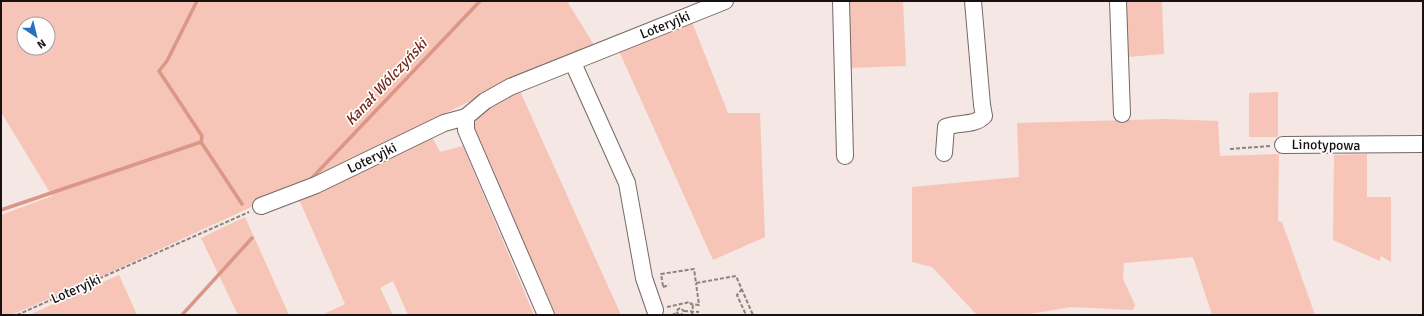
<svg xmlns="http://www.w3.org/2000/svg" width="1424" height="316" font-family="Signika,sans-serif">
	<style>
		.green { fill: #f7c4b8; fill-rule: evenodd }
		.lines { fill: none; stroke-linecap: round; stroke-linejoin: round }
		.stream { stroke: #da9787; stroke-width: 3.5 }
		.minor-casing { stroke: #746865; stroke-width: 18 }
		.path { stroke: #8c827f; stroke-width: 2; stroke-dasharray: 4 2; stroke-linecap: butt }
		.minor { stroke: #fff; stroke-width: 16 }
		.labels { text-anchor: middle; dominant-baseline: central; stroke-width: 3.5; stroke-linejoin: round; paint-order: stroke }
		.street-label { font-size: 14px; fill: #171211; stroke: #fff }
		.water-label { font-size: 15px; font-style: italic; fill: #782918; stroke: #fff }
	</style>
	<rect width="100%" height="100%" fill="#f5e7e3"/>
	<g class="green">
		<path d="M 1,1 L 567,1 L 594,45 C 522,76 450,109 381,147 L 100,277 L 11,315 L 1,315 L 1,215 L 52,196 L 1,112 ZM 24,24 L 48,24 L 48,48 L 24,48 Z"/>
		<polygon points="845,1 903,1 906,66 847,68"/>
		<polygon points="1126,1 1162,1 1164,54 1128,57"/>
		<polygon points="692,22 728,113 760,113 765,237 713,260 619,51"/>
		<path d="M 520,91 L 621,315 L 556,315 L 473,132 C 478,103 496,102 520,91 Z"/>
		<polygon points="1278,92 1278,137 1249,137 1249,93"/>
		<polygon points="1165,119 1218,121 1220,156 1279,154 1278,221 1282,222 1315,315 1212,315 1193,257 1124,263 1123,279 1135,305 1133,310 1071,307 1024,315 977,315 932,267 912,262 912,187 1019,177 1017,123"/>
		<polygon points="431,135 440,152 463,146 534,315 408,315 393,281 380,288 393,315 322,315 345,304 298,197"/>
		<polygon points="1367,154 1367,197 1391,197 1391,262 1381,256 1380,261 1333,240 1334,155"/>
		<polygon points="245,217 289,315 238,315 201,238"/>
		<polygon points="119,275 137,315 29,315"/>
	</g>
	<g class="lines">
		<g class="stream">
			<polyline points="197,1 167,61 159,71 202,136 201,142 242,204"/>
			<polyline points="310,180 480,1"/>
			<polyline points="1,210 201,142"/>
			<polyline points="182,315 252,238"/>
		</g>
		<defs>
			<g id="minor">
				<polyline points="841,1 845,156"/>
				<polyline points="1118,1 1122,114"/>
				<polyline points="573,63 627,183 644,278 655,310"/>
				<polyline points="466,117 466,130 546,315"/>
				<polyline points="1283,145 1423,144"/>
				<path d="M 944,153 L 946,127 C 959,122 974,126 984,116 L 982,105 L 973,1"/>
				<polyline points="261,206 316,185 444,123 466,117 485,101 510,87 725,1"/>
			</g>
		</defs>
		<use href="#minor" class="minor-casing"/>
		<g class="path">
			<polyline points="1230,149 1270,146"/>
			<polyline points="663,286 661,274 694,269 696,283 736,276 753,315"/>
			<polyline points="663,287 669,285"/>
			<polyline points="742,289 737,295 746,315 752,315"/>
			<polyline points="667,307 690,302 691,304 699,305 696,283"/>
			<polyline points="684,311 699,312"/>
			<polyline points="17,315 249,212"/>
			<polyline points="672,315 677,313"/>
			<polyline points="679,315 676,311 680,308 684,311 681,315"/>
			<polyline points="692,315 693,304"/>
		</g>
		<use href="#minor" class="minor"/>
	</g>
	<g class="labels">
		<g class="street-label">
			<text transform="translate(665 25) rotate(-22)">Loteryjki</text>
			<text transform="translate(1326 145) rotate(1)">Linotypowa</text>
			<text transform="translate(372 158) rotate(-26)">Loteryjki</text>
			<text transform="translate(76 289) rotate(-24)">Loteryjki</text>
		</g>
		<g class="water-label">
			<text transform="translate(386 82) rotate(-47)">Kanał Wólczyński</text>
		</g>
	</g>
	<rect width="1424" height="316" fill="none" stroke="#171211" stroke-width="4"/>
	<g transform="translate(36 36) rotate(145)"><circle r="19" fill="#ffffff" stroke="#a2a0a0"/>
	<path d="M0-3L7 15L0 10L-7 15Z" fill="#296fc0"/>
	<text y="-6" font-size="11" font-weight="bold" text-anchor="middle" fill="#171211">N</text>
	</g>
</svg>
